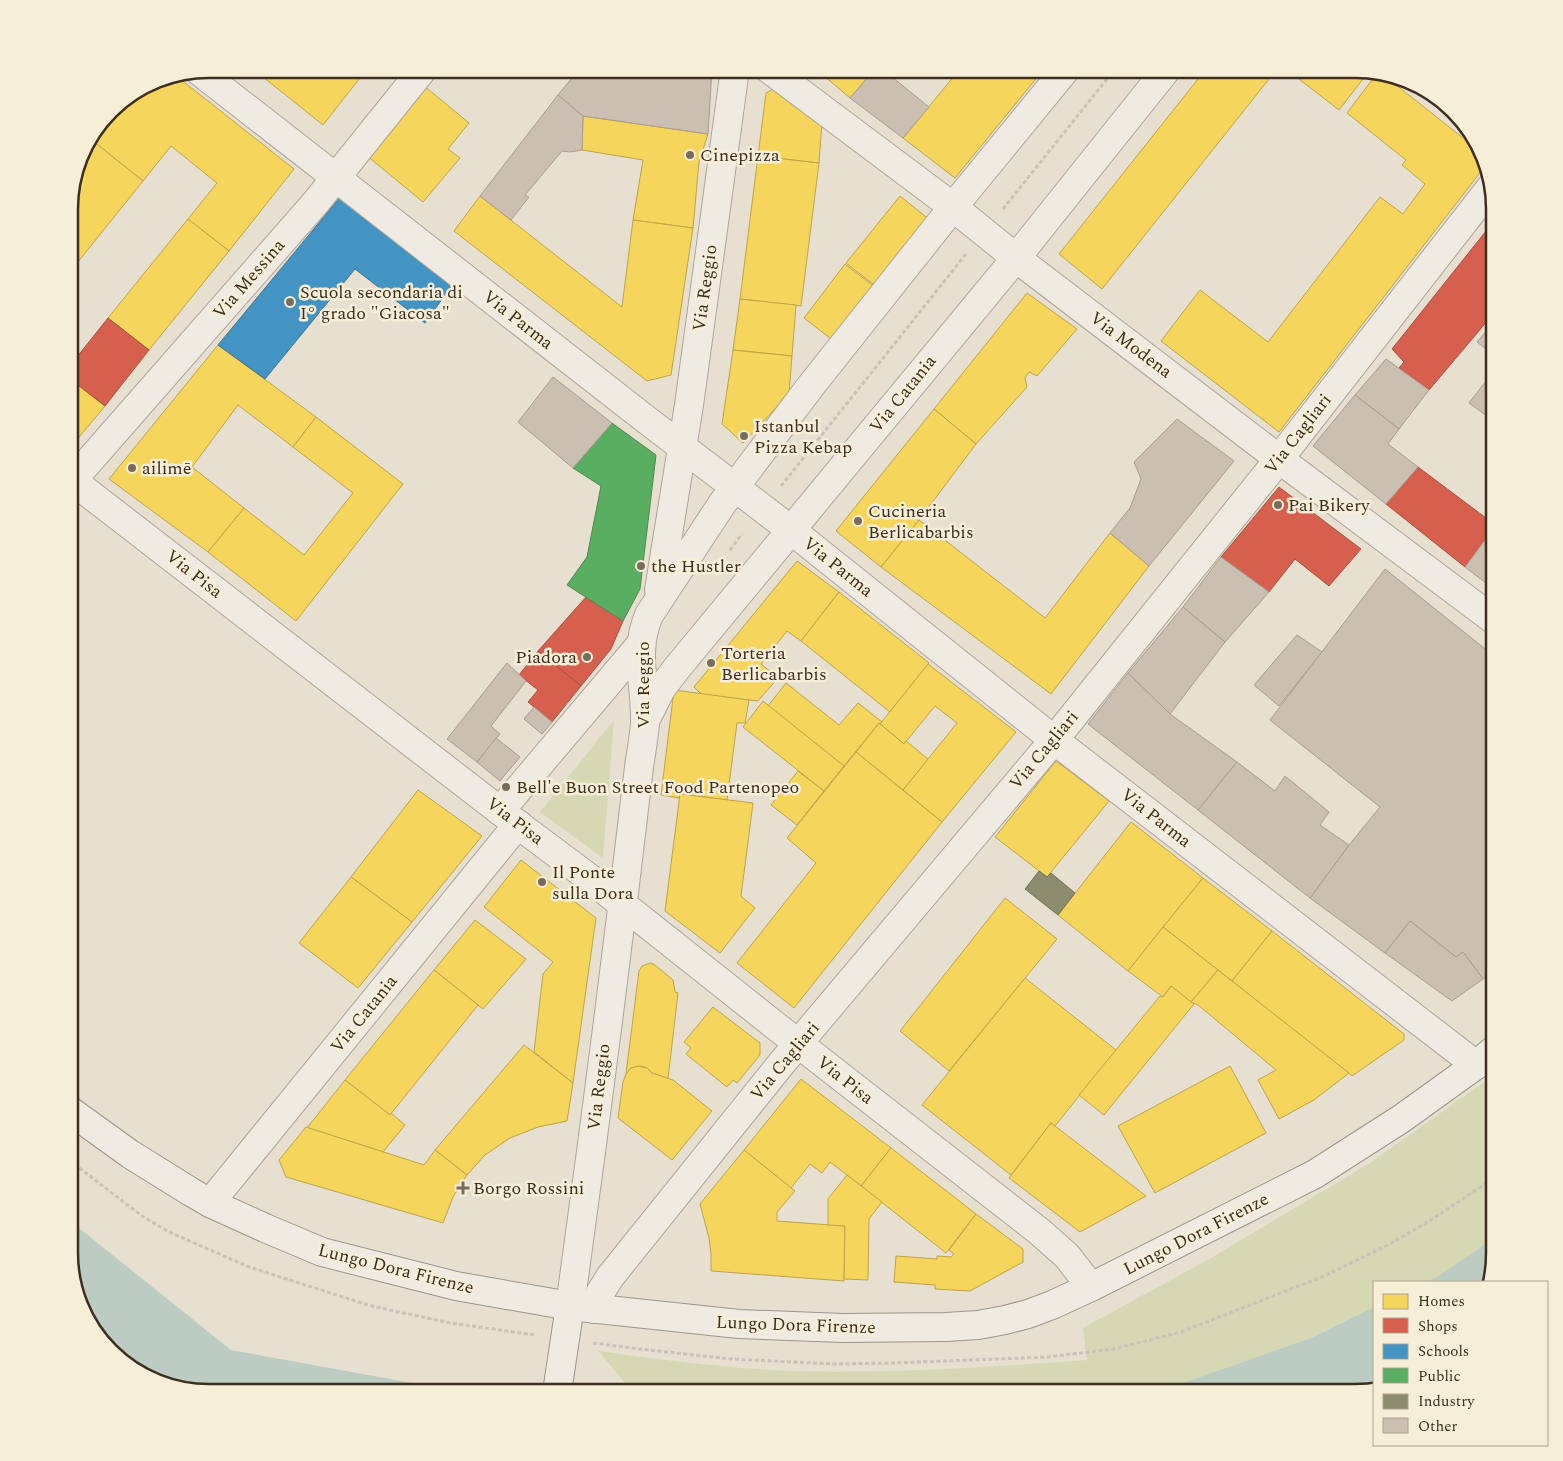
<svg xmlns="http://www.w3.org/2000/svg" width="1563" height="1461" font-family="Spectral,serif">
	<style>
		.green { fill: #d6d7b3 }
		.water { fill: #bcccc2 }
		.homes { fill: #f6d55c; stroke: #bea34a }
		.shops { fill: #d6604d; stroke: #a85140 }
		.schools { fill: #4393c3; stroke: #417592 }
		.public { fill: #5aae61; stroke: #51884e }
		.industry { fill: #8c8c6e; stroke: #747057 }
		.building { fill: #cbbfb2; stroke: #a89c90 }
		.lines { fill: none; stroke-linecap: round; stroke-linejoin: round }
		.street-casing { stroke: #ada599; stroke-width: 30 }
		.secondary-casing { stroke: #9c958a; stroke-width: 30 }
		.path { stroke: #c8c2b9; stroke-width: 3; stroke-dasharray: 4 2.5; stroke-linecap: butt }
		.street { stroke: #efebe3; stroke-width: 28 }
		.secondary { stroke: #efebe3; stroke-width: 28 }
		.poi-dot { fill: #786c5e; stroke: #f7eed8; stroke-width: 2 }
		.labels { text-anchor: middle; dominant-baseline: central; stroke-width: 5; stroke-linejoin: round; paint-order: stroke }
		.poi-label { font-size: 18px; fill: #3d2e20; stroke: #f7eed8; text-anchor: start }
		.street-label { font-size: 18px; fill: #3d2e20; stroke: #f7eed8 }
		.rim { fill: none; stroke: #3d2e20; stroke-width: 2.5 }
	</style>
	<rect width="100%" height="100%" fill="#e7e0d1"/>
	<g class="green">
		<polygon points="614,720 603,858 540,812"/>
		<path d="M 1494,1075 L 1494,1238 L 1437,1277 L 1425,1282 L 1374,1282 L 1374,1307 L 1311,1338 L 1174,1386 L 1151,1392 L 633,1392 L 598,1351 C 662,1360 726,1368 791,1371 C 889,1374 990,1367 1087,1360 L 1083,1328 L 1211,1258 L 1370,1163 Z"/>
	</g>
	<g class="water">
		<polygon points="69,1220 231,1350 462,1392 208,1392 155,1382 109,1351 79,1306 69,1262"/>
		<polygon points="1494,1238 1494,1253 1488,1282 1425,1282 1437,1277"/>
		<polygon points="1374,1307 1374,1388 1355,1392 1151,1392 1174,1386 1311,1338"/>
	</g>
	<g class="homes">
		<polygon points="269,69 367,69 323,125 263,77"/>
		<polygon points="479,69 499,69 491,79"/>
		<polygon points="816,69 875,69 850,98"/>
		<polygon points="960,69 1044,69 955,178 903,138"/>
		<polygon points="1206,69 1277,69 1102,289 1059,254"/>
		<polygon points="1286,69 1364,69 1370,70 1339,110"/>
		<polygon points="1378,72 1381,73 1482,153 1486,165 1279,432 1161,341 1200,290 1268,342 1380,197 1403,214 1425,184 1402,165 1406,160 1347,113"/>
		<polygon points="175,75 294,169 229,251 188,219 217,183 171,146 143,181 93,141 130,95 155,79"/>
		<polygon points="423,85 469,123 448,149 460,158 423,202 366,155"/>
		<polygon points="780,85 822,122 819,163 758,156 766,93"/>
		<polygon points="583,116 708,134 699,162 693,228 633,220 643,160 582,150"/>
		<polygon points="93,141 143,181 69,273 69,199 80,157"/>
		<polygon points="758,156 819,163 801,306 740,299"/>
		<polygon points="480,196 622,307 633,220 693,228 671,375 647,381 454,231"/>
		<polygon points="900,196 931,221 878,288 846,263"/>
		<polygon points="188,219 229,251 149,350 108,318"/>
		<polygon points="845,264 876,288 835,342 804,318"/>
		<polygon points="1027,293 1077,329 1037,376 1029,372 1025,378 1027,387 976,444 934,409"/>
		<polygon points="740,299 796,305 792,356 733,350"/>
		<polygon points="218,345 316,417 293,447 238,405 192,467 244,508 208,552 109,479"/>
		<polygon points="733,350 792,356 789,394 743,443 722,424"/>
		<polygon points="69,378 105,406 70,448 69,447"/>
		<polygon points="934,409 976,444 919,520 881,567 836,531"/>
		<polygon points="316,417 403,484 296,621 208,552 244,508 304,555 353,493 293,447"/>
		<polygon points="919,520 1045,618 1110,533 1149,566 1051,694 881,567"/>
		<polygon points="797,561 839,592 801,641 787,631 761,664 778,678 758,701 704,695 700,693 694,687"/>
		<polygon points="839,592 929,663 890,712 801,641"/>
		<polygon points="928,664 1016,732 942,822 903,790 957,723 935,706 904,744 880,724"/>
		<polygon points="786,683 839,725 858,703 882,722 880,724 879,723 844,766 768,706"/>
		<polygon points="674,690 749,700 745,723 737,723 727,800 680,794 679,798 661,795"/>
		<polygon points="763,701 844,766 824,791 743,727"/>
		<polygon points="879,723 904,744 906,741 928,759 903,790 856,752"/>
		<polygon points="856,752 942,822 794,1008 737,963 816,863 787,838"/>
		<polygon points="1056,761 1109,801 1047,877 995,837"/>
		<polygon points="798,771 824,791 797,825 771,805"/>
		<polygon points="418,790 482,836 412,922 351,877"/>
		<polygon points="680,794 753,803 741,896 755,908 720,953 665,911"/>
		<polygon points="1131,822 1203,878 1128,971 1058,915"/>
		<polygon points="521,860 596,918 573,1083 534,1052 543,974 553,962 484,907"/>
		<polygon points="351,877 412,922 358,988 299,943"/>
		<polygon points="1203,878 1272,931 1232,981 1163,927"/>
		<polygon points="1005,898 1057,939 949,1071 900,1031"/>
		<polygon points="475,920 526,959 483,1009 434,970"/>
		<polygon points="1163,927 1218,970 1191,1002 1171,986 1163,997 1128,971"/>
		<polygon points="1272,931 1404,1034 1404,1040 1352,1076 1232,981"/>
		<polygon points="650,963 655,965 673,980 675,992 678,993 668,1079 652,1073 647,1068 641,1066 631,1068 626,1074 639,971 642,966"/>
		<polygon points="434,970 478,1005 390,1115 345,1080"/>
		<polygon points="1218,970 1232,981 1349,1073 1314,1100 1279,1119 1258,1080 1276,1070 1198,1005 1191,1002"/>
		<polygon points="1025,978 1116,1050 1055,1126 1051,1123 1011,1175 922,1105"/>
		<polygon points="1171,986 1194,1004 1104,1115 1079,1095 1160,996 1163,997"/>
		<polygon points="713,1007 760,1043 760,1055 737,1083 733,1080 727,1087 686,1054 691,1048 684,1042"/>
		<polygon points="524,1045 573,1083 567,1121 538,1127 510,1138 485,1155 467,1175 435,1150"/>
		<polygon points="638,1066 647,1068 652,1073 673,1080 712,1111 672,1160 618,1118 623,1082 626,1074 631,1068"/>
		<polygon points="1230,1066 1266,1133 1155,1193 1118,1126"/>
		<polygon points="801,1079 891,1148 861,1186 830,1162 822,1173 810,1164 791,1188 744,1150"/>
		<polygon points="345,1080 390,1115 391,1113 405,1125 383,1152 307,1128"/>
		<polygon points="1051,1123 1055,1126 1146,1196 1080,1232 1009,1178"/>
		<polygon points="306,1127 424,1165 435,1150 467,1175 453,1197 443,1223 286,1177 279,1160"/>
		<polygon points="891,1148 976,1214 946,1253 861,1186"/>
		<polygon points="744,1150 795,1191 777,1212 777,1221 845,1226 844,1281 711,1271 711,1253 709,1238 700,1204"/>
		<polygon points="847,1175 882,1202 869,1219 868,1280 844,1279 845,1226 828,1225 828,1199"/>
		<polygon points="976,1214 1023,1249 1023,1262 970,1291 935,1289 935,1285 894,1282 896,1256 937,1259 937,1256 951,1257 954,1254 949,1250"/>
	</g>
	<g class="shops">
		<polygon points="1494,221 1494,313 1429,390 1399,368 1404,362 1392,349"/>
		<polygon points="108,318 149,350 105,406 69,378 69,367"/>
		<polygon points="1418,467 1494,524 1494,528 1465,567 1386,504"/>
		<polygon points="1279,487 1361,549 1329,586 1295,559 1269,592 1221,557"/>
		<polygon points="586,597 623,621 611,649 581,686 538,651"/>
		<polygon points="538,651 581,686 552,722 528,702 538,690 519,675"/>
	</g>
	<polygon class="schools" points="341,196 455,281 425,323 355,269 265,379 218,345"/>
	<polygon class="public" points="612,423 656,455 640,589 623,621 567,585 587,557 601,486 573,468"/>
	<polygon class="industry" points="1039,871 1047,877 1051,873 1075,893 1058,915 1025,889"/>
	<g class="building">
		<polygon points="579,69 712,69 708,134 583,116 558,95"/>
		<polygon points="875,69 882,69 929,107 903,138 850,98"/>
		<polygon points="558,95 583,116 582,150 570,152 562,151 525,195 529,197 511,220 480,196"/>
		<polygon points="1494,322 1494,355 1477,342"/>
		<polygon points="1386,359 1429,390 1399,429 1355,395"/>
		<polygon points="1490,376 1494,379 1494,421 1469,403"/>
		<polygon points="553,377 612,423 573,468 518,422"/>
		<polygon points="1355,395 1399,429 1388,444 1418,467 1386,504 1313,446"/>
		<polygon points="1177,419 1234,461 1149,566 1110,533 1130,508 1141,479 1134,462"/>
		<polygon points="1494,528 1494,589 1465,567"/>
		<polygon points="1221,557 1269,592 1225,642 1183,607"/>
		<polygon points="1385,569 1494,656 1494,972 1483,979 1463,952 1456,957 1410,921 1385,953 1310,898 1349,845 1380,807 1270,720"/>
		<polygon points="1183,607 1225,642 1170,714 1128,673"/>
		<polygon points="1297,635 1322,652 1279,706 1254,685"/>
		<polygon points="507,663 526,681 491,726 500,734 477,762 447,739"/>
		<polygon points="1128,673 1170,714 1237,762 1198,810 1088,724"/>
		<polygon points="534,707 552,722 542,734 524,719"/>
		<polygon points="496,738 520,757 500,781 477,762"/>
		<polygon points="1237,762 1275,791 1285,776 1329,812 1320,825 1349,845 1310,898 1198,810"/>
		<polygon points="1410,921 1456,957 1463,952 1483,979 1452,1001 1385,953"/>
	</g>
	<g class="lines">
		<defs>
			<g id="street">
				<polyline points="769,69 953,207 1016,258 1279,459 1494,620"/>
				<polyline points="199,71 648,421 791,530 1054,740 1476,1065"/>
				<polyline points="69,478 500,811 588,877 777,1027 1040,1232 1067,1256 1091,1287"/>
				<polyline points="69,484 317,201 423,69"/>
				<polyline points="659,590 689,405 735,69"/>
				<polyline points="646,719 661,689 677,668 1016,258 1167,69"/>
				<polyline points="500,811 641,644"/>
				<polyline points="210,1203 518,824"/>
				<path d="M 570,1306 C 595,1127 618,947 639,767 C 641,753 644,737 645,723 C 646,683 633,653 649,615 L 722,504 L 810,387 L 953,207 L 1066,69"/>
				<polyline points="594,1309 600,1293 610,1277 781,1064 1054,740 1279,459 1491,187"/>
			</g>
			<g id="secondary">
				<polyline points="69,1110 130,1154 191,1192 210,1203 265,1228 322,1252 456,1286 570,1306 739,1324 843,1328 946,1327 978,1325 1005,1320 1028,1314 1052,1305 1091,1287 1315,1174 1401,1119 1476,1065 1494,1050"/>
				<polyline points="557,1392 570,1306"/>
			</g>
		</defs>
		<use href="#street" class="street-casing"/>
		<use href="#secondary" class="secondary-casing"/>
		<g class="path">
			<polyline points="1003,209 1115,69"/>
			<polyline points="781,486 966,254"/>
			<polyline points="730,550 742,534"/>
			<polyline points="69,1160 142,1216 169,1232 249,1267 368,1305 403,1313 451,1323 535,1335"/>
			<polyline points="593,1343 640,1349 731,1359 834,1364 892,1363 1048,1357 1113,1349 1181,1332 1324,1276 1388,1245 1431,1220 1494,1178"/>
		</g>
		<use href="#street" class="street"/>
		<use href="#secondary" class="secondary"/>
	</g>
	<g class="poi-dot">
		<circle cx="690" cy="155" r="5"/>
		<circle cx="290" cy="302" r="5"/>
		<circle cx="744" cy="436" r="5"/>
		<circle cx="132" cy="468" r="5"/>
		<circle cx="1278" cy="505" r="5"/>
		<circle cx="858" cy="521" r="5"/>
		<circle cx="641" cy="566" r="5"/>
		<circle cx="587" cy="657" r="5"/>
		<circle cx="711" cy="663" r="5"/>
		<circle cx="506" cy="787" r="5"/>
		<circle cx="542" cy="882" r="5"/>
		<path d="M460.5 1180.5h5v5h5v5h-5v5h-5v-5h-5v-5h5z"/>
	</g>
	<g class="labels">
		<g class="poi-label">
			<text x="700" y="155">Cinepizza</text>
			<text x="300" y="292">Scuola secondaria di<tspan x="300" dy="21">I° grado "Giacosa"</tspan></text>
			<text x="754" y="426">Istanbul<tspan x="754" dy="21">Pizza Kebap</tspan></text>
			<text x="142" y="468">ailimē</text>
			<text x="1288" y="505">Pai Bikery</text>
			<text x="868" y="511">Cucineria<tspan x="868" dy="21">Berlicabarbis</tspan></text>
			<text x="651" y="566">the Hustler</text>
			<text x="721" y="653">Torteria<tspan x="721" dy="21">Berlicabarbis</tspan></text>
			<text x="577" y="657" text-anchor="end">Piadora</text>
			<text x="516" y="787">Bell'e Buon Street Food Partenopeo</text>
			<text x="552" y="872">Il Ponte<tspan x="552" dy="21">sulla Dora</tspan></text>
			<text x="473" y="1188">Borgo Rossini</text>
		</g>
		<g class="street-label">
			<text transform="translate(249 279) rotate(-49)">Via Messina</text>
			<text transform="translate(705 288) rotate(-82)">Via Reggio</text>
			<text transform="translate(518 320) rotate(38)">Via Parma</text>
			<text transform="translate(1131 345) rotate(37)">Via Modena</text>
			<text transform="translate(903 394) rotate(-51)">Via Catania</text>
			<text transform="translate(1298 434) rotate(-52)">Via Cagliari</text>
			<text transform="translate(838 567) rotate(39)">Via Parma</text>
			<text transform="translate(194 574) rotate(38)">Via Pisa</text>
			<text transform="translate(643 685) rotate(-90)">Via Reggio</text>
			<text transform="translate(1044 750) rotate(-50)">Via Cagliari</text>
			<text transform="translate(1156 818) rotate(38)">Via Parma</text>
			<text transform="translate(515 821) rotate(37)">Via Pisa</text>
			<text transform="translate(364 1014) rotate(-51)">Via Catania</text>
			<text transform="translate(785 1061) rotate(-50)">Via Cagliari</text>
			<text transform="translate(845 1080) rotate(38)">Via Pisa</text>
			<text transform="translate(599 1087) rotate(-83)">Via Reggio</text>
			<text transform="translate(1196 1234) rotate(-27)">Lungo Dora Firenze</text>
			<text transform="translate(396 1269) rotate(14)">Lungo Dora Firenze</text>
			<text transform="translate(796 1325) rotate(2)">Lungo Dora Firenze</text>
		</g>
	</g>
	<path d="M0 0H1563V1461H0ZM209 78H1355A131 131 0 0 1 1486 209V1253A131 131 0 0 1 1355 1384H209A131 131 0 0 1 78 1253V209A131 131 0 0 1 209 78Z" fill="#f7eed8" fill-rule="evenodd"/>
	<path class="rim" d="M209 78H1355A131 131 0 0 1 1486 209V1253A131 131 0 0 1 1355 1384H209A131 131 0 0 1 78 1253V209A131 131 0 0 1 209 78Z"/>
	<rect x="1373" y="1281" width="175" height="165" fill="#f7eed8" stroke="#ada18e"/>
	<rect x="1383" y="1294" width="25" height="15" fill="#f6d55c" stroke="#ada18e"/>
	<text x="1418" y="1306" font-size="15" fill="#3d2e20">Homes</text>
	<rect x="1383" y="1318" width="25" height="15" fill="#d6604d" stroke="#ada18e"/>
	<text x="1418" y="1331" font-size="15" fill="#3d2e20">Shops</text>
	<rect x="1383" y="1344" width="25" height="15" fill="#4393c3" stroke="#ada18e"/>
	<text x="1418" y="1356" font-size="15" fill="#3d2e20">Schools</text>
	<rect x="1383" y="1368" width="25" height="15" fill="#5aae61" stroke="#ada18e"/>
	<text x="1418" y="1381" font-size="15" fill="#3d2e20">Public</text>
	<rect x="1383" y="1394" width="25" height="15" fill="#8c8c6e" stroke="#ada18e"/>
	<text x="1418" y="1406" font-size="15" fill="#3d2e20">Industry</text>
	<rect x="1383" y="1418" width="25" height="15" fill="#cbbfb2" stroke="#ada18e"/>
	<text x="1418" y="1431" font-size="15" fill="#3d2e20">Other</text>
</svg>
